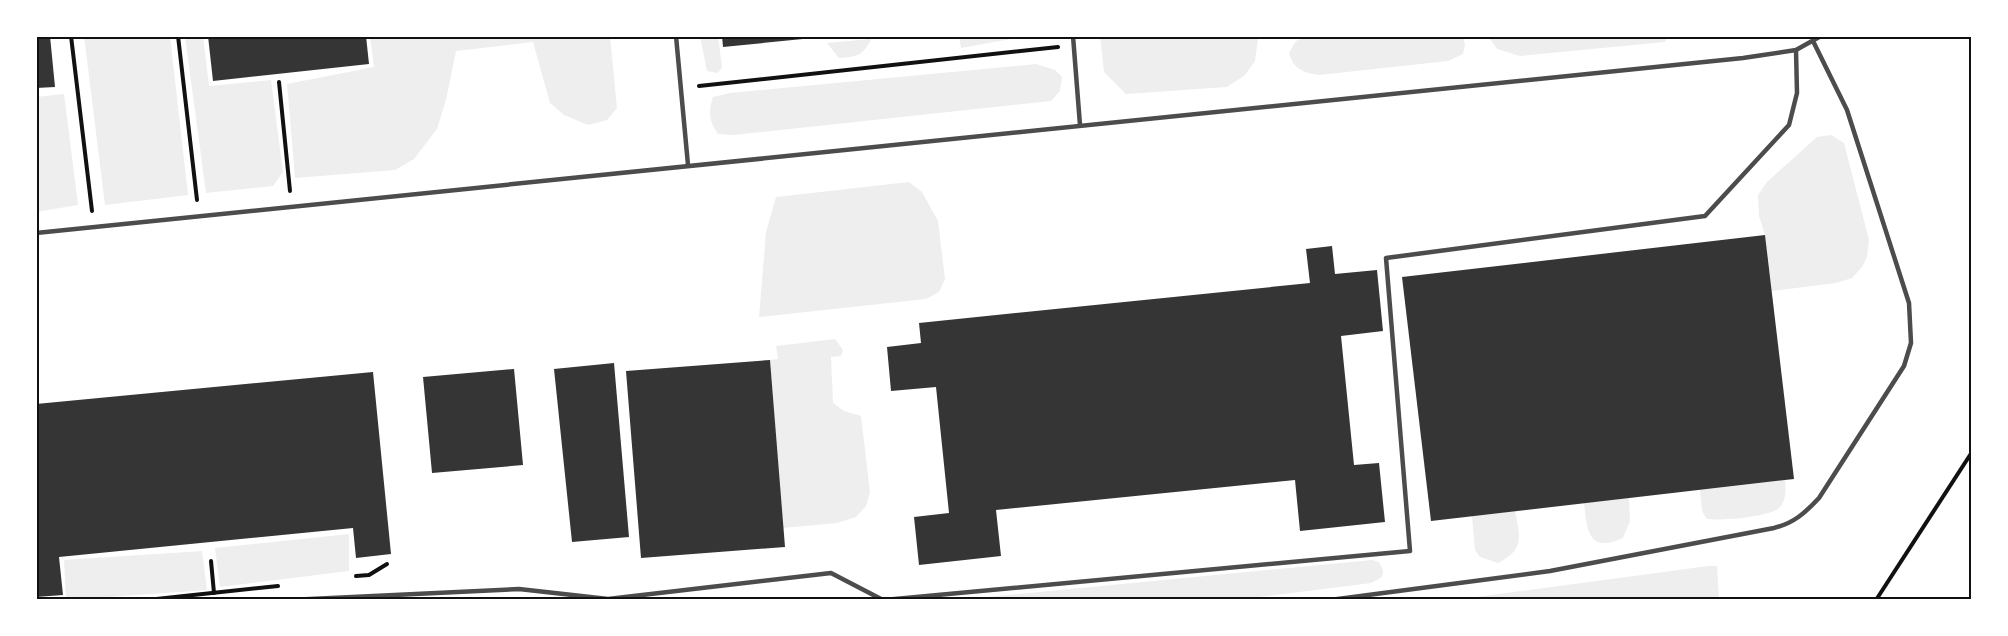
<svg xmlns="http://www.w3.org/2000/svg" width="2008" height="636" font-family="'Titillium Web',sans-serif">
	<style>
		.green { fill: #eee }
		.building { fill: #353535 }
		.lines { fill: none; stroke-linecap: round; stroke-linejoin: round }
		.path { stroke: #111; stroke-width: 4 }
		.service { stroke: #4c4c4c; stroke-width: 4.5 }
		.neatline { fill: none; stroke: #111; stroke-width: 2 }
	</style>
	<rect width="100%" height="100%" fill="#fff"/>
	<g class="green">
		<polygon points="84,36 170,36 188,195 105,205"/>
		<polygon points="185,36 203,36 209,86 271,80 283,172 273,186 206,193"/>
		<polygon points="370,36 610,36 617,108 607,120 588,125 564,115 550,103 533,42 456,51 446,100 437,129 414,159 395,170 295,178 287,84 374,67"/>
		<polygon points="700,36 718,36 722,67 718,73 707,71"/>
		<polygon points="959,36 1028,36 961,48"/>
		<polygon points="1100,36 1257,36 1258,39 1255,61 1245,75 1227,87 1126,94 1104,72"/>
		<path d="M 1307,36 L 1463,36 L 1465,45 L 1463,54 L 1448,61 L 1319,75 C 1304,73 1293,69 1289,53 L 1296,41 Z"/>
		<polygon points="1488,36 1667,36 1665,42 1520,56 1497,49"/>
		<path d="M 871,39 C 864,55 857,57 839,58 L 827,43 Z"/>
		<path d="M 1036,64 L 1055,70 L 1062,77 L 1060,91 L 1051,101 L 733,135 L 718,134 C 709,121 708,112 713,97 L 730,93 Z"/>
		<polygon points="64,94 78,205 36,212 36,97"/>
		<polygon points="1831,135 1844,143 1869,240 1867,257 1862,267 1852,278 1836,283 1772,291 1765,235 1759,216 1758,195 1767,182 1817,137"/>
		<polygon points="909,182 922,192 938,221 945,279 939,292 926,299 759,317 766,232 776,197"/>
		<polygon points="835,339 843,350 841,356 831,357 833,403 844,411 861,416 870,492 866,506 856,517 837,523 783,528 770,360 778,359 776,346"/>
		<path d="M 1785,480 C 1786,489 1786,500 1780,507 C 1772,517 1720,521 1707,519 L 1702,511 L 1700,490 Z"/>
		<path d="M 1629,498 L 1630,521 L 1623,538 C 1588,554 1587,530 1584,503 Z"/>
		<path d="M 1515,511 C 1520,537 1525,549 1498,563 L 1480,557 L 1475,550 L 1472,516 Z"/>
		<polygon points="349,534 349,571 220,587 215,548"/>
		<polygon points="202,551 207,590 66,600 64,560"/>
		<polygon points="1372,560 1379,562 1383,570 1382,577 1371,583 1235,600 956,600"/>
		<polygon points="1708,566 1717,566 1719,600 1454,600"/>
	</g>
	<g class="building">
		<polygon points="36,36 50,36 55,87 36,88"/>
		<polygon points="208,36 366,36 369,64 213,81"/>
		<polygon points="722,36 813,36 813,38 723,47"/>
		<polygon points="1765,235 1794,479 1431,521 1402,277"/>
		<polygon points="1332,246 1335,274 1377,270 1383,331 1341,336 1354,465 1379,463 1385,522 1300,531 1295,480 996,510 1001,556 919,565 914,517 949,513 936,387 891,391 887,347 921,343 919,323 1310,283 1306,249"/>
		<polygon points="770,360 785,547 641,558 626,371"/>
		<polygon points="614,363 629,537 572,542 554,369"/>
		<polygon points="514,369 523,465 432,473 423,377"/>
		<polygon points="373,372 391,554 356,558 353,528 59,557 63,595 36,597 36,404"/>
	</g>
	<g class="lines">
		<g class="path">
			<polyline points="71,36 92,211"/>
			<polyline points="178,36 197,200"/>
			<polyline points="279,82 290,191"/>
			<polyline points="699,86 1058,47"/>
			<polyline points="211,561 214,593"/>
			<polyline points="356,576 369,575 387,564"/>
			<polyline points="147,600 278,586"/>
			<polyline points="1876,600 1972,452"/>
		</g>
		<g class="service">
			<polyline points="676,36 688,165"/>
			<polyline points="1073,36 1080,125"/>
			<polyline points="36,233 1743,58 1796,50 1821,36"/>
			<polyline points="289,600 519,589 608,599 831,573 883,600"/>
			<polyline points="884,600 1410,551 1386,258 1705,216 1789,125 1797,93 1796,50"/>
			<path d="M 1330,600 L 1550,571 L 1774,528 C 1794,523 1805,513 1819,498 L 1904,366 L 1911,343 L 1909,303 L 1847,110 L 1813,41"/>
		</g>
	</g>
	<rect width="2008" height="636" fill="none" stroke="#ffffff" stroke-width="75"/>
	<rect x="38" y="38" width="1932" height="560" class="neatline"/>
</svg>
